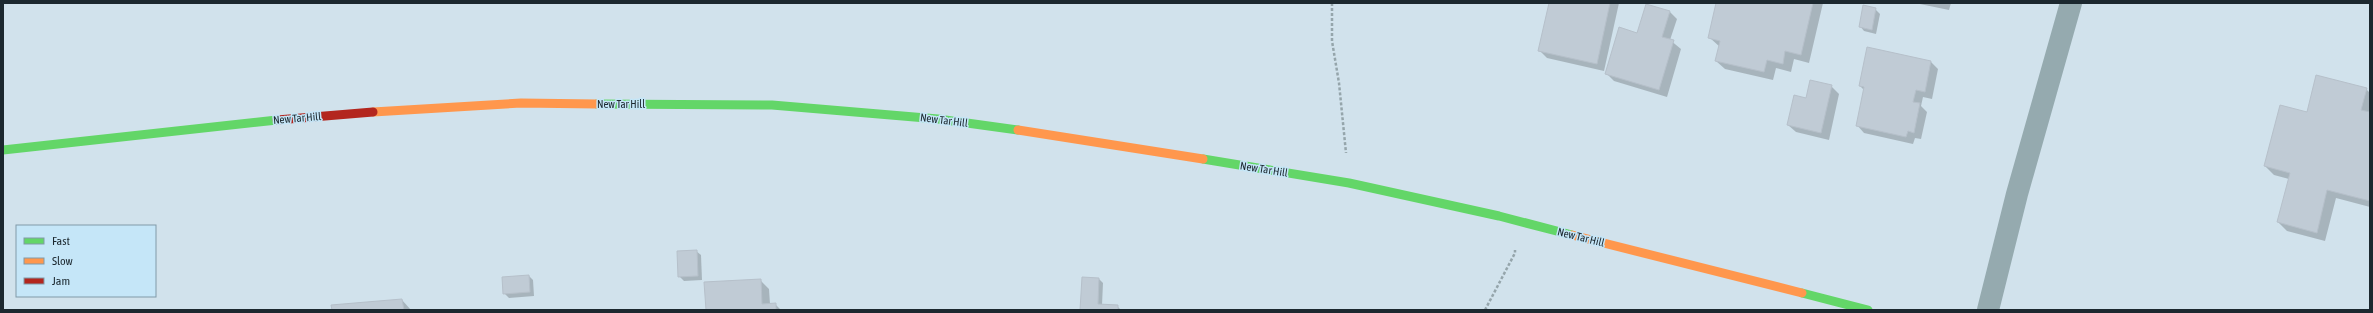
<svg xmlns="http://www.w3.org/2000/svg" width="2373" height="313" font-family="'Asap Condensed',sans-serif">
	<style>
		.shadow { fill: #0003 }
		.building { fill: #c0cbd5; stroke: #b6c0ca }
		.lines { fill: none; stroke-linecap: round; stroke-linejoin: round }
		.path { stroke: #95a5ab; stroke-width: 2.5; stroke-dasharray: 3 2; stroke-linecap: butt }
		.street { stroke: #95aaaf; stroke-width: 22 }
		.fast { stroke: #63d668; stroke-width: 9 }
		.slow { stroke: #ff974d; stroke-width: 9 }
		.jam { stroke: #b3261e; stroke-width: 9 }
		.labels { text-anchor: middle; dominant-baseline: central; stroke-width: 3; stroke-linejoin: round; paint-order: stroke }
		.street-label { font-size: 11px; fill: #1c282f; stroke: #c5e6f8 }
	</style>
	<rect width="100%" height="100%" fill="#d1e2ec"/>
	<g class="shadow">
		<polygon points="1550,3 1619,3 1604,71 1547,58 1540,51"/>
		<polygon points="1717,3 1823,3 1809,63 1794,59 1791,72 1776,68 1773,80 1725,69 1716,61 1720,47 1710,38"/>
		<polygon points="1915,3 1951,3 1949,10"/>
		<polygon points="1875,9 1880,14 1876,34 1864,31 1860,26"/>
		<polygon points="1670,12 1677,19 1670,40 1681,49 1667,97 1614,81 1606,73 1638,34"/>
		<polygon points="1931,62 1938,69 1932,99 1923,97 1921,106 1927,112 1921,139 1915,138 1913,144 1864,133 1857,125 1864,90 1860,86"/>
		<polygon points="1831,86 1839,94 1829,140 1796,132 1788,125 1807,99"/>
		<polygon points="2366,89 2370,93 2370,207 2336,198 2325,241 2287,231 2278,222 2289,179 2274,175 2265,166 2308,113"/>
		<polygon points="696,251 701,255 702,280 684,281 679,276"/>
		<polygon points="529,276 533,280 534,296 509,298 504,293"/>
		<polygon points="1099,279 1103,283 1102,305 1117,306 1121,310 1081,310"/>
		<polygon points="760,280 769,289 770,304 775,304 781,310 707,310"/>
		<polygon points="402,300 411,310 333,310"/>
	</g>
	<g class="building">
		<polygon points="1549,3 1610,3 1597,64 1538,51"/>
		<polygon points="1716,3 1813,3 1801,55 1785,51 1783,64 1767,60 1764,72 1715,61 1720,41 1708,38"/>
		<polygon points="1646,4 1670,11 1662,37 1674,40 1659,90 1605,74 1619,27 1637,33"/>
		<polygon points="1863,5 1876,8 1872,30 1859,27"/>
		<polygon points="1867,47 1931,61 1925,92 1916,90 1913,102 1920,103 1914,133 1908,131 1906,137 1856,126 1864,87 1859,86"/>
		<polygon points="2316,75 2367,88 2361,110 2370,112 2370,201 2327,190 2317,233 2277,222 2290,173 2264,166 2280,105 2307,112"/>
		<polygon points="1810,80 1832,85 1821,133 1787,125 1794,95 1806,98"/>
		<polygon points="697,250 698,276 678,277 677,251"/>
		<polygon points="529,275 530,292 503,294 502,277"/>
		<polygon points="1082,277 1099,278 1098,304 1118,305 1118,310 1080,310"/>
		<polygon points="761,279 762,304 776,303 776,310 706,310 704,282"/>
		<polygon points="402,299 404,310 332,310 331,305"/>
	</g>
	<g class="lines">
		<g class="path">
			<polyline points="1332,3 1332,41 1339,83 1346,153"/>
			<polyline points="1485,310 1515,253 1515,250"/>
		</g>
		<polyline class="street" points="1988,310 2017,194 2071,3"/>
		<g class="fast">
			<polyline points="597,104 772,105 938,119 1018,130"/>
			<polyline points="3,150 277,120"/>
			<polyline points="1203,159 1349,183 1499,216 1572,235"/>
			<polyline points="1802,293 1868,310"/>
		</g>
		<g class="slow">
			<polyline points="373,112 521,103 597,104"/>
			<polyline points="1018,130 1203,159"/>
			<polyline points="1572,235 1802,293"/>
		</g>
		<polyline class="jam" points="277,120 373,112"/>
	</g>
	<g class="labels">
		<g class="street-label">
			<text x="621" y="104">New Tar Hill</text>
			<text transform="translate(297 118) rotate(-5)">New Tar Hill</text>
			<text transform="translate(944 120) rotate(7)">New Tar Hill</text>
			<text transform="translate(1264 169) rotate(9)">New Tar Hill</text>
			<text transform="translate(1581 237) rotate(14)">New Tar Hill</text>
		</g>
	</g>
	<rect width="2373" height="313" fill="none" stroke="#1c282f" stroke-width="8"/>
	<rect x="16" y="225" width="140" height="72" fill="#c5e6f8" stroke="#819aa8"/>
	<rect x="24" y="238" width="20" height="6" fill="#63d668" stroke="#819aa8"/>
	<text x="52" y="245" font-size="12" fill="#1c282f">Fast</text>
	<rect x="24" y="258" width="20" height="6" fill="#ff974d" stroke="#819aa8"/>
	<text x="52" y="265" font-size="12" fill="#1c282f">Slow</text>
	<rect x="24" y="278" width="20" height="6" fill="#b3261e" stroke="#819aa8"/>
	<text x="52" y="285" font-size="12" fill="#1c282f">Jam</text>
</svg>
